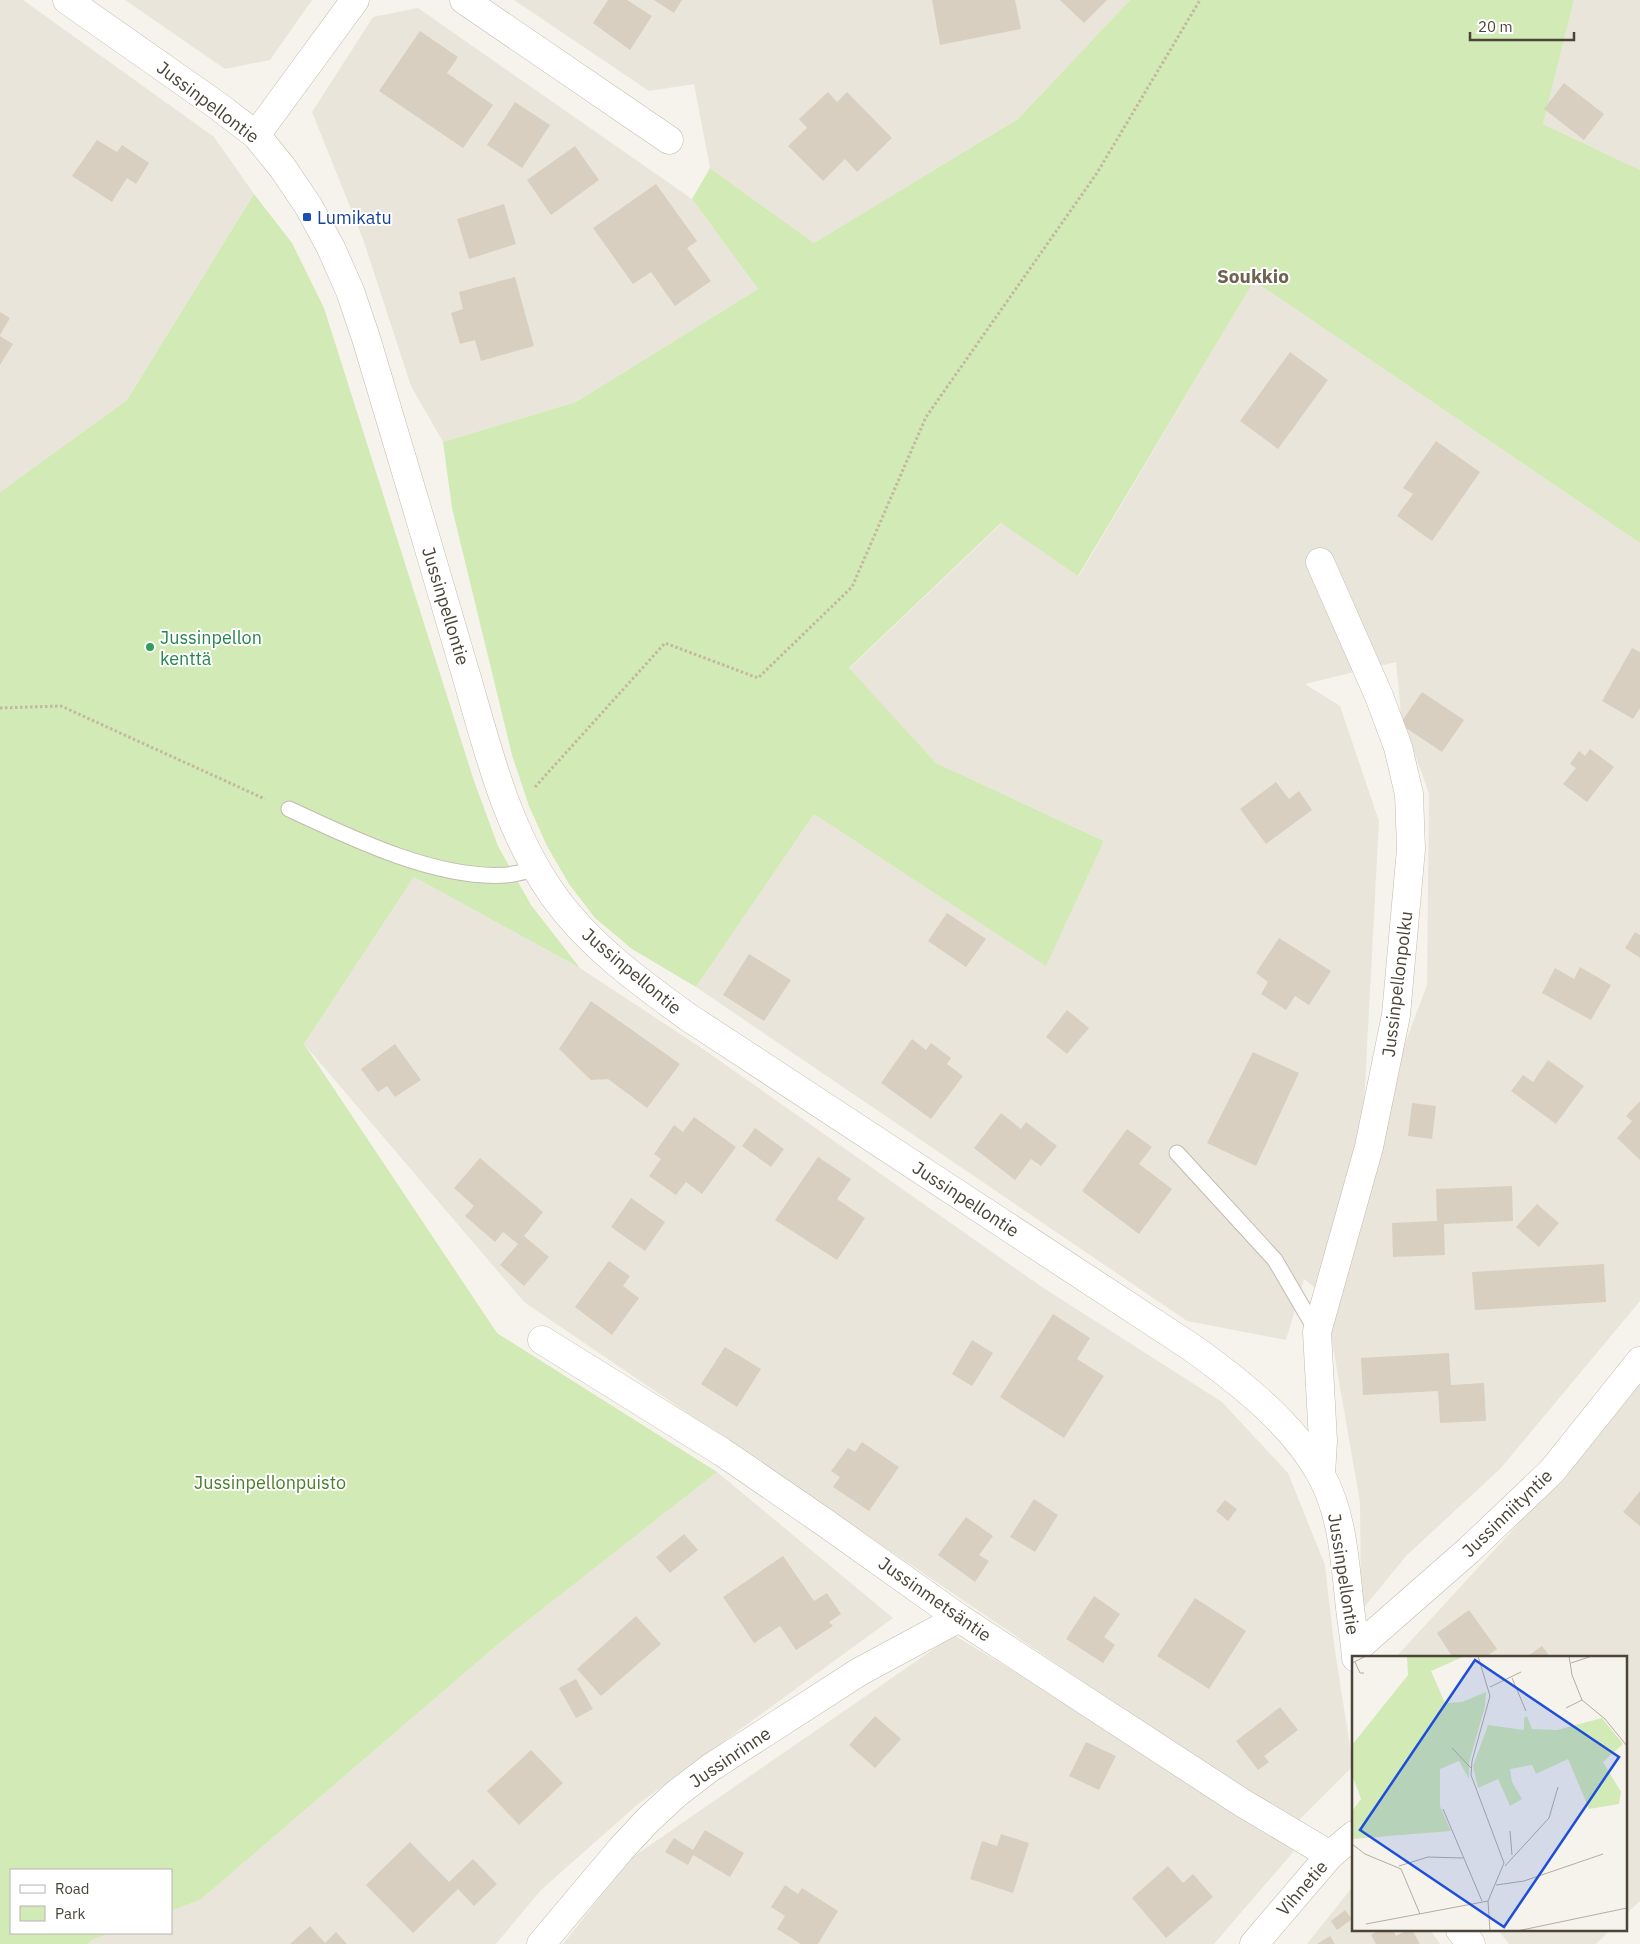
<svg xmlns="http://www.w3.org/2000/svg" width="1640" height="1944" font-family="'IBM Plex Sans',sans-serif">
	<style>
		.residential { fill: #eae5da }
		.green { fill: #d2eab5 }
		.building { fill: #d8cfc1 }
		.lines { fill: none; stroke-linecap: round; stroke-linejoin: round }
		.lane-casing { stroke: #c2bbae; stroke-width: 17 }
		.street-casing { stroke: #c2bbae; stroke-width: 29 }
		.path { stroke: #c4b79f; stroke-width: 3; stroke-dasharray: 2.5 2.5; stroke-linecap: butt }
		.lane { stroke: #fff; stroke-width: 15 }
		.street { stroke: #fff; stroke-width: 28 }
		.transit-dot { fill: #1a4fb4; stroke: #fff; stroke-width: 2 }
		.leisure-dot { fill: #2e9e5b; stroke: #fff; stroke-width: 2 }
		.labels { text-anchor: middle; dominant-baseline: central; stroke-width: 4; stroke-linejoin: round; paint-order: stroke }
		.street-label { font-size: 18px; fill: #4b4439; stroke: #fff }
		.transit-label { font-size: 18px; fill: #164399; stroke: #fff; text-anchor: start }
		.leisure-label { font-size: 18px; fill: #27864d; stroke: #fff; text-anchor: start }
		.park-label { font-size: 18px; fill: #4a7f2a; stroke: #fff }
		.neighbourhood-label { font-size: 19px; font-weight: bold; fill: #6e6250; stroke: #fff }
		.inset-road { fill: none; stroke: #b2ada4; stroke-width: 1 }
		.view { fill: #1d4ed8; fill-opacity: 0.15; stroke: #1d4ed8; stroke-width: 2.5 }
		.inset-edge { fill: none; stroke: #4b4439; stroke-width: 2.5 }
	</style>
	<rect width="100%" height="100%" fill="#f6f3ec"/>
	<g class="residential">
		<polygon points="0,0 23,0 214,137 254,194 127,400 0,492"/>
		<polygon points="125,0 312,0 270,60 225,69"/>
		<polygon points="514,0 1130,0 1018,119 814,243 710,168 694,84 649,91"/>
		<polygon points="1574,0 1640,0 1640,170 1543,124"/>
		<polygon points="418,8 692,199 758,289 576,402 443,442 411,386 363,239 312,112 373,17"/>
		<polygon points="1254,281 1640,543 1640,1301 1500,1469 1406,1556 1361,1611 1360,1502 1330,1330 1403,1049 1427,985 1429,794 1401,714 1396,662 1305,684 1340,706 1379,821 1362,1143 1314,1287 1304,1279 1286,1340 1187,1321 696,987 814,814 1046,965 1104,841 936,763 849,669 1002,523 1079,576"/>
		<polygon points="414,877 580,968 703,1049 1042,1287 1222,1402 1288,1473 1325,1565 1334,1644 1353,1766 1294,1825 524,1302 304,1044"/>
		<polygon points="1640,1380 1640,1901 1626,1914 1626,1658 1395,1658 1532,1509"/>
		<polygon points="717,1472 893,1618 638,1804 541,1890 496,1944 88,1944 92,1940 111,1933 171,1933 171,1911 200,1900 503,1640"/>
		<polygon points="954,1635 1101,1724 1294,1851 1214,1944 563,1944 630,1859"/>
		<polygon points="1354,1885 1354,1930 1430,1930 1440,1944 1307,1944"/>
		<polygon points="1498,1930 1610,1930 1596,1944 1509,1944"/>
	</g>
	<g class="green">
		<polygon points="1130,0 1574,0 1543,124 1640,170 1640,543 1254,281 1078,576 1001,523 849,668 936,763 1104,841 1046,966 814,814 696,987 632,949 595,918 569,884 547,846 529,806 512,755 452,508 443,442 576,402 758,289 692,199 710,168 814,243 1018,119"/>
		<polygon points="254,194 292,243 324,308 474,781 498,846 531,905 580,968 414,877 304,1044 497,1333 717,1472 503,1640 200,1900 171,1911 171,1870 11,1870 11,1933 111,1933 92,1940 88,1944 0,1944 0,492 127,400"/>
	</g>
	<g class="building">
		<polygon points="608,0 627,0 652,16 630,50 593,23"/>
		<polygon points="654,0 682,0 674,13"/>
		<polygon points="932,0 1015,0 1021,29 940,45"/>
		<polygon points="1060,0 1107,0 1084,23"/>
		<polygon points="420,31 458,57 447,73 493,105 463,148 379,91"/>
		<polygon points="1564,83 1604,114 1584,140 1544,109"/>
		<polygon points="828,92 837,102 847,92 892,138 857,172 845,159 823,181 788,146 807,128 799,119"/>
		<polygon points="515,102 550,125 522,168 487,145"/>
		<polygon points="97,140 117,152 122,145 149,163 136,184 127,178 112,202 72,176"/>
		<polygon points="575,146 599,180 551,215 527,180"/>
		<polygon points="656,184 697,241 687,248 711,281 675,306 651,272 633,284 593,228"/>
		<polygon points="504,204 516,244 469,259 457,219"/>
		<polygon points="515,277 534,346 481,361 475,340 460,344 451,313 463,309 459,292"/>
		<polygon points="0,312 10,318 0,335"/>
		<polygon points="0,336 13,344 0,365"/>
		<polygon points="1290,352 1328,380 1278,449 1240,421"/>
		<polygon points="1436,441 1480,472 1432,541 1397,516 1413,494 1403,488"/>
		<polygon points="1632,648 1640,652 1640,708 1633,719 1602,701"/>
		<polygon points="1422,692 1464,720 1442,752 1400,724"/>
		<polygon points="1590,749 1614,767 1587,802 1563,784 1576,768 1570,764 1579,751 1585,756"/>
		<polygon points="1276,782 1289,799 1299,791 1312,810 1266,844 1240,809"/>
		<polygon points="947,913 986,939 966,967 928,941"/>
		<polygon points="1635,932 1640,935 1640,958 1625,948"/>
		<polygon points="1279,938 1331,971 1309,1005 1295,996 1286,1010 1261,994 1268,982 1256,973"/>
		<polygon points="749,954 791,980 764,1021 723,995"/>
		<polygon points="1580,967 1611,985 1591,1020 1542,993 1555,968 1574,979"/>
		<polygon points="591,1001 680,1064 647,1108 608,1079 591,1080 559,1049"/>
		<polygon points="1067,1010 1089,1028 1067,1054 1046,1037"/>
		<polygon points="912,1039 926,1050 931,1043 951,1058 947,1064 963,1076 931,1119 881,1083"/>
		<polygon points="395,1044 421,1080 395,1097 387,1086 378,1092 361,1069"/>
		<polygon points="1253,1052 1299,1073 1256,1166 1207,1143"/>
		<polygon points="1548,1060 1584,1086 1556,1124 1511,1091 1523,1075 1533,1082"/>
		<polygon points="1640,1101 1640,1160 1617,1138 1632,1121 1626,1116"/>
		<polygon points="1412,1103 1436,1106 1432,1139 1408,1136"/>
		<polygon points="1001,1113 1021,1129 1026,1122 1057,1146 1041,1166 1031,1159 1015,1180 974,1148"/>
		<polygon points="694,1117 736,1147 702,1194 686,1182 676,1195 649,1176 661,1159 654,1154 674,1125 683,1132"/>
		<polygon points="755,1128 784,1149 771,1167 742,1146"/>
		<polygon points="1127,1129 1152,1147 1139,1164 1172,1189 1139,1234 1082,1191"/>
		<polygon points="818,1157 851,1179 837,1199 865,1218 837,1260 775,1220"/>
		<polygon points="480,1158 543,1212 524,1236 549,1257 524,1286 500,1265 518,1244 503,1232 495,1242 465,1216 474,1206 454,1188"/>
		<polygon points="1512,1186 1513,1221 1444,1224 1445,1255 1393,1257 1392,1223 1437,1221 1436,1189"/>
		<polygon points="631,1198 665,1222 645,1251 611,1227"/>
		<polygon points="1537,1204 1559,1223 1539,1247 1516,1227"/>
		<polygon points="609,1261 630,1276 623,1286 639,1298 612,1335 575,1307"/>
		<polygon points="1604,1264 1606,1302 1475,1310 1472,1272"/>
		<polygon points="1053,1314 1090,1338 1077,1359 1104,1376 1064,1438 1000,1397"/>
		<polygon points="972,1340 993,1353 972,1386 952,1374"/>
		<polygon points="725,1347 761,1369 737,1407 701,1384"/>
		<polygon points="1449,1353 1451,1385 1484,1383 1486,1421 1440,1423 1438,1391 1363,1395 1361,1358"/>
		<polygon points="862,1442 899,1467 869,1511 833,1487 840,1477 831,1471 848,1448 855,1452"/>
		<polygon points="1640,1491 1640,1526 1623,1512"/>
		<polygon points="1034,1499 1058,1515 1035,1552 1010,1537"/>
		<polygon points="1225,1500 1237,1509 1228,1521 1216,1511"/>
		<polygon points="966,1517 993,1536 979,1555 989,1561 975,1582 938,1555"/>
		<polygon points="684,1534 698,1550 670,1573 656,1557"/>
		<polygon points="783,1556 814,1601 827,1593 841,1614 829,1622 833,1626 796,1650 780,1626 754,1643 723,1597"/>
		<polygon points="1094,1596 1120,1614 1104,1637 1115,1645 1103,1663 1066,1639"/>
		<polygon points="1195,1598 1246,1631 1209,1689 1157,1656"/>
		<polygon points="1469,1610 1497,1649 1484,1658 1453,1658 1437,1633"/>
		<polygon points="636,1616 661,1644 601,1696 577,1669"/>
		<polygon points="1542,1646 1551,1658 1525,1658"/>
		<polygon points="576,1679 593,1709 576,1718 559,1688"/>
		<polygon points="1280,1707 1298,1730 1264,1756 1269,1762 1258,1770 1236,1741"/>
		<polygon points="875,1716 901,1739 875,1768 849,1745"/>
		<polygon points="1086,1742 1116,1756 1099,1790 1069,1776"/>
		<polygon points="531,1750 563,1783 519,1825 487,1791"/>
		<polygon points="705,1830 744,1853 730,1877 693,1855 688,1865 665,1852 674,1838 693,1850"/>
		<polygon points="1001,1834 1029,1843 1013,1893 970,1879 982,1841 997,1846"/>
		<polygon points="410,1842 449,1882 473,1859 497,1884 474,1906 458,1889 413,1933 366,1885"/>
		<polygon points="1168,1866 1183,1883 1193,1874 1213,1897 1166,1938 1132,1898"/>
		<polygon points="785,1885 798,1894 802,1888 838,1911 818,1944 801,1944 777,1929 785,1916 771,1907"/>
		<polygon points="1345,1910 1352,1919 1337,1930 1331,1921"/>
		<polygon points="310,1926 325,1943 336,1932 347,1944 290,1944"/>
		<polygon points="1379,1930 1393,1930 1396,1936 1407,1930 1412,1930 1420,1944 1376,1944 1371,1935"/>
		<polygon points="1330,1936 1335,1944 1317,1944"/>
	</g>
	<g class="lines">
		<defs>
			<g id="lane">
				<path d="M 289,809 C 351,838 437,880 506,875 C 516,874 527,871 536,869"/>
				<polyline points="1177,1153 1275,1260 1317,1332"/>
			</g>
			<g id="street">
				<path d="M 67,0 L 218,106 L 256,135 L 282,167 L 309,207 L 331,248 L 350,291 L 366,338 C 398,445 430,551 461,658 C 485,737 503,823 551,892 C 586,943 638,981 688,1017 L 1191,1347 C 1237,1380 1293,1423 1321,1475 C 1343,1515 1345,1563 1350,1608 C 1352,1625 1355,1641 1356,1658"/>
				<polyline points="464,0 669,140"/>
				<polyline points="256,135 355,0"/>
				<polyline points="1320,562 1379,696 1398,747 1409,794 1411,849 1396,1015 1369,1147 1317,1332 1323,1441 1321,1474"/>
				<polyline points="542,1340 722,1452 824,1522 959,1618 1241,1802 1330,1855"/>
				<polyline points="1356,1649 1469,1550 1552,1471 1640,1361"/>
				<polyline points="1460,1930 1471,1944"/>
				<polyline points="541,1944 621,1849 648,1820 676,1794 710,1768 859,1672 959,1618"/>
				<polyline points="1254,1944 1330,1855 1354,1835"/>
			</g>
		</defs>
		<use href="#lane" class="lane-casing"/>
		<use href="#street" class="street-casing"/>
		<g class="path">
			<polyline points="0,708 61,706 265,799"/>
			<polyline points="535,787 665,643 758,678 852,587 926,417 1097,173 1200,0"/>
		</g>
		<use href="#lane" class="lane"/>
		<use href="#street" class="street"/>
	</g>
	<rect class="transit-dot" x="302" y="212" width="10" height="10" rx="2.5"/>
	<circle class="leisure-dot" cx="150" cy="647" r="5"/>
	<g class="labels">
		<g class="street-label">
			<text transform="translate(208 102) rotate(37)">Jussinpellontie</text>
			<text transform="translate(446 606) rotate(73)">Jussinpellontie</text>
			<text transform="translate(632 971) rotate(40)">Jussinpellontie</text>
			<text transform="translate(1397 984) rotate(-83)">Jussinpellonpolku</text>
			<text transform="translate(966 1199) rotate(33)">Jussinpellontie</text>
			<text transform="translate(1507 1513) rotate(-44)">Jussinniityntie</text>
			<text transform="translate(1344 1574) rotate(81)">Jussinpellontie</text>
			<text transform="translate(935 1599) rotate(35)">Jussinmetsäntie</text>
			<text transform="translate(730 1757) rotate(-34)">Jussinrinne</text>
			<text transform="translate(1302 1888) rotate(-49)">Vihnetie</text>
		</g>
		<g class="transit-label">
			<text x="317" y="217">Lumikatu</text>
		</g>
		<g class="leisure-label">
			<text x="160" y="637">Jussinpellon<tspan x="160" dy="21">kenttä</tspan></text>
		</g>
		<g class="park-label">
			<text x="270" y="1482">Jussinpellonpuisto</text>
		</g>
		<g class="neighbourhood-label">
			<text x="1253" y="276">Soukkio</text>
		</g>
	</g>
	<g transform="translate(1352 1656)">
		<rect width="275" height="275" fill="#f6f3ec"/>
		<path d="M 55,0 L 113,0 L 79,15 L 93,47 L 110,46 L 134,36 L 133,50 L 117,107 L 117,123 L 107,105 L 88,113 L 88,150 L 99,175 L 0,183 L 0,155 L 9,143 L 0,119 L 0,89 L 56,19 ZM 175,60 L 180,73 L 205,74 L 250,62 L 271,88 L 251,106 L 269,136 L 267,148 L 237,153 L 216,103 L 184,118 L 180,109 L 158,113 L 160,126 L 170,143 L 158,150 L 146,123 L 126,132 L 121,110 L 136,69 L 172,74 L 172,62 Z" fill="#d2eab5"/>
		<path class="inset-road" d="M 126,0 L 138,40 L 120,105 L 119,119 L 152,207 L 136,245 L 138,275M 217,0 L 220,19 L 230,44 L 253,63 L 275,90M 3,6 L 8,17 L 12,17M 0,7 L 14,0M 219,7 L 240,0M 160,22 L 174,55M 138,31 L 169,16M 214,52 L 230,44M 100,92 L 119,112M 91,153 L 130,245M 158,175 L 160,199M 0,188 L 13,198 L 49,213 L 68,258M 47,210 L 76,201 L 111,202M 153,210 L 197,162 L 206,131M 144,229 L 172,225 L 251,198M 14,268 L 136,245M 165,275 L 275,252"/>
		<path class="view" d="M 123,4 L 267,101 L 152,271 L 8,174 Z"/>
		<rect width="275" height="275" class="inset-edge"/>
	</g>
	<rect x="10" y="1869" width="162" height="65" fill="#ffffff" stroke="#b7b4b0"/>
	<rect x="20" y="1885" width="25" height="8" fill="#ffffff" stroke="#b7b4b0"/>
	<text x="55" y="1894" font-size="15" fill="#4b4439">Road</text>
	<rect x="20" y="1906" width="25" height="15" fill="#d2eab5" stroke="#b7b4b0"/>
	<text x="55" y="1919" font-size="15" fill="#4b4439">Park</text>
	<path d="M1470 32v8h104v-8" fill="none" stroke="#4b4439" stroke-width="2.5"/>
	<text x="1478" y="32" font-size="15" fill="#4b4439" stroke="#ffffff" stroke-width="4" paint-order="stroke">20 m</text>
</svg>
